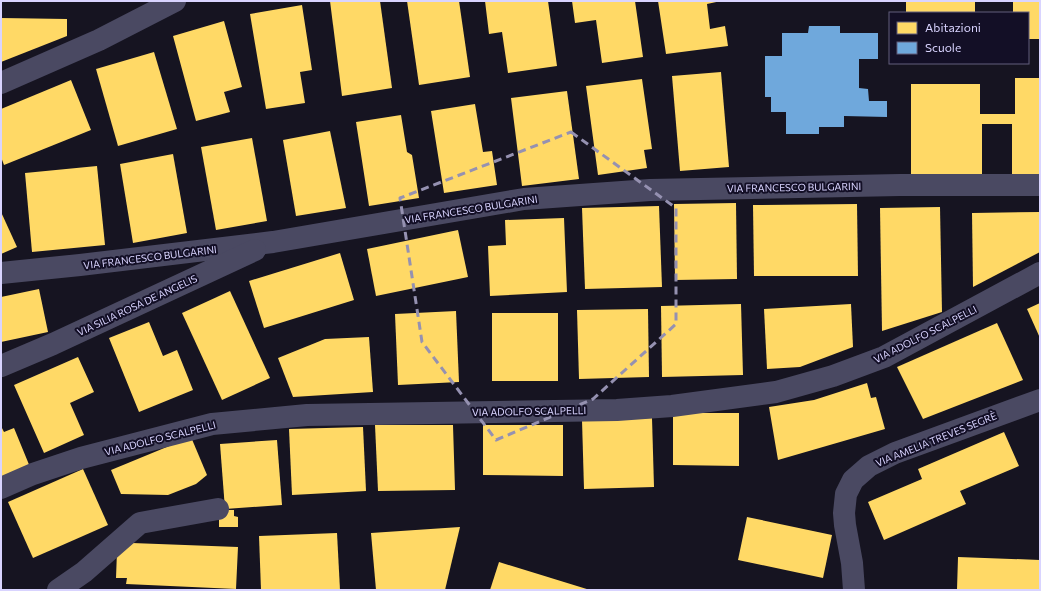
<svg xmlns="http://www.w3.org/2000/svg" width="1041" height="591" font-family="Commissioner,sans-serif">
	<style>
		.homes { fill: #ffd966 }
		.schools { fill: #6fa8dc }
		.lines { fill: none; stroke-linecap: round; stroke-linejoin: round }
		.minor { stroke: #4a4962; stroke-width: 22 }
		.marked { fill: none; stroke: #9591b1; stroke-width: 3; stroke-dasharray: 8 5; stroke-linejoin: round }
		.labels { text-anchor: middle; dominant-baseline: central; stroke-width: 4; stroke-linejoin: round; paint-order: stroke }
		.street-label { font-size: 10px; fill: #d9d4ff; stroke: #130f26 }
	</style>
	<rect width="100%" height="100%" fill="#161421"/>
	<g class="homes">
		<polygon points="330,1 380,1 392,88 342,96"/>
		<polygon points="407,1 459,1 470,77 419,85"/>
		<polygon points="485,1 548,1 557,66 508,73 502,32 489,34"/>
		<polygon points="572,1 635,1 643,57 602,63 596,20 575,23"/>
		<polygon points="658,1 721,1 707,4 710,29 725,26 728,46 666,54"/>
		<rect x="906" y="1" width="69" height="12"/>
		<polygon points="1013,1 1040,1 1040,39 1028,39 1028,13 1013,13"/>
		<polygon points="302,5 312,70 300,72 305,103 266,109 250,14"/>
		<polygon points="1,18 67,19 67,36 1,62"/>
		<polygon points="224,21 242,87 224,92 230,112 196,121 173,36"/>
		<polygon points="154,52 177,129 118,146 96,69"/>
		<polygon points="721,72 729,167 680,171 672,76"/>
		<polygon points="1015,78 1040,78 1040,174 1012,174 1012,124 982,124 982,176 911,175 911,84 980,84 980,114 1015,114"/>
		<polygon points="642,79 652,149 644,150 647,168 598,175 586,86"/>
		<polygon points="71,80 91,130 4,165 1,157 1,109"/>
		<polygon points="567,91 579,179 522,186 511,98"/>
		<polygon points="475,104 483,152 492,151 497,185 444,193 431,111"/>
		<polygon points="401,115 407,152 412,155 419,198 369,206 356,122"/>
		<polygon points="330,131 346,208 296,216 283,140"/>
		<polygon points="252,138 267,221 216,230 201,147"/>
		<polygon points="173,154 187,233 133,243 120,164"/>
		<polygon points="97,166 105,245 32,252 25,173"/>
		<polygon points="736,203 737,279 675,280 674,204"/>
		<polygon points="857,204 858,276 754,276 753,205"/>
		<polygon points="659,206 662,287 585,289 582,208"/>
		<polygon points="940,207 942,312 882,331 880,208"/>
		<polygon points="1,212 17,247 1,254"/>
		<polygon points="1040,212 1040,252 973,287 972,213"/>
		<polygon points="564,218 567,292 490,296 488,246 506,245 505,220"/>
		<polygon points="458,230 468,277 376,296 367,249"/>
		<polygon points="340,253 354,300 264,328 249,281"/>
		<polygon points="39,289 48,332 1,342 1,297"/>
		<polygon points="230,291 270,378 222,400 182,313"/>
		<polygon points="1040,303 1040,338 1027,309"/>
		<polygon points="741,304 743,375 662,377 661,306"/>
		<polygon points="851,304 853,347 800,367 767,369 764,309"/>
		<polygon points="648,309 649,377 579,379 577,310"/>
		<polygon points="456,311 459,382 398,385 395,314"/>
		<rect x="492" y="313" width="66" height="68"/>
		<polygon points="149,322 163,356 177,350 193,390 139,412 109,338"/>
		<polygon points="997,323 1023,380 923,419 897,367"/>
		<polygon points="369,337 373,392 293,397 278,358 325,339"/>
		<polygon points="78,357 94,392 70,403 84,435 44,453 14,385"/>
		<polygon points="867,383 871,398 876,397 885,429 778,460 769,407 814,400"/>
		<polygon points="673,413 739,413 739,466 673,465"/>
		<polygon points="652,418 654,487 584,489 582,420"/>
		<polygon points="375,425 453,425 455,490 378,491"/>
		<polygon points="483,425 563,425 563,476 483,475"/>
		<polygon points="1,426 4,432 14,428 30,467 1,478"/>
		<polygon points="363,427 366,491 292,495 289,429"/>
		<polygon points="1004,432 1019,466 960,491 966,504 884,540 868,502 922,479 918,469"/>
		<polygon points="191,437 207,475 196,484 168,495 121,494 111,470"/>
		<polygon points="277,440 282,505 225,509 220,444"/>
		<polygon points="83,469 108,525 33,558 8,502"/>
		<polygon points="219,507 225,510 234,510 234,516 238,517 238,527 219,527"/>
		<polygon points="747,517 832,535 823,578 738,560"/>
		<polygon points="460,527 445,590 376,590 371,533"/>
		<polygon points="337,533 340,590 261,590 259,536"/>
		<polygon points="132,543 238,547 236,589 126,584 127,578 116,578 117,551"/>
		<polygon points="958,557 1040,560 1040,590 957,590"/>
		<polygon points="499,562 590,590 490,590"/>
	</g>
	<polygon class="schools" points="809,26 840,26 840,33 878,33 878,59 859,59 859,88 868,89 869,101 887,101 887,117 844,116 844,127 819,127 819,134 786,134 786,112 771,112 771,97 765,97 765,56 782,56 782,33 808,33"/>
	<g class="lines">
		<g class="minor">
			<polyline points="1,83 99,40 175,1"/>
			<polyline points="1,273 80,265 273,242 524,199 650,190 900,185 1040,185"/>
			<polyline points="1,366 53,344 255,250"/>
			<polyline points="1,488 33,474 81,458 212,424 307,415 617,410 672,406 776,392 833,376 884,357 1040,273"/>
			<polyline points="58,590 84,572 140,523 218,509"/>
			<polyline points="854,590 852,563 845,525 844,513 846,494 853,480 869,466 895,453 1040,400"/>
		</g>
	</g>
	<path class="marked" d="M 571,132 L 676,208 L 676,324 L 593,399 L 496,440 L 422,342 L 400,198 Z"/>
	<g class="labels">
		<g class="street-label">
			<text transform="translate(794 187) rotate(-1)">VIA FRANCESCO BULGARINI</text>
			<text transform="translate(471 209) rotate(-9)">VIA FRANCESCO BULGARINI</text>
			<text transform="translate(150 257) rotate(-7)">VIA FRANCESCO BULGARINI</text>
			<text transform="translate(137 305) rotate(-25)">VIA SILIA ROSA DE ANGELIS</text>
			<text transform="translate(925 334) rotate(-27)">VIA ADOLFO SCALPELLI</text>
			<text transform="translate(529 411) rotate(-1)">VIA ADOLFO SCALPELLI</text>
			<text transform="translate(160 438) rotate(-14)">VIA ADOLFO SCALPELLI</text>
			<text transform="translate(936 439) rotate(-22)">VIA AMELIA TREVES SEGRÈ</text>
		</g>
	</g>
	<rect width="1041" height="591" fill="none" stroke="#d9d4ff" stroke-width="4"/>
	<rect x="889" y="12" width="140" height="52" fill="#130f26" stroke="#625e7d"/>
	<rect x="897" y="22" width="20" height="12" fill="#ffd966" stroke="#625e7d"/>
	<text x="925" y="32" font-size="12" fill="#d9d4ff">Abitazioni</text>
	<rect x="897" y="42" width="20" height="12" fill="#6fa8dc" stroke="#625e7d"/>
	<text x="925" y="52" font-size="12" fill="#d9d4ff">Scuole</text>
</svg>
